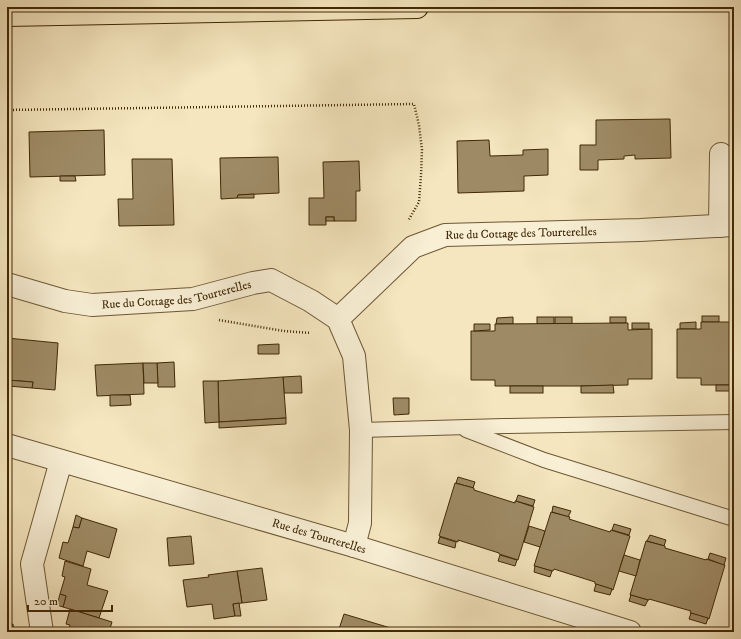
<svg xmlns="http://www.w3.org/2000/svg" width="741" height="639" font-family="'IM FELL DW Pica',serif">
	<style>
		.building { fill: #9e8b66; stroke: #402806 }
		.lines { fill: none; stroke-linecap: round; stroke-linejoin: round }
		.service-casing { stroke: #6d5834; stroke-width: 16 }
		.minor-casing { stroke: #6d5834; stroke-width: 24 }
		.primary-casing { stroke: #402806; stroke-width: 24 }
		.path { stroke: #402806; stroke-width: 2.5; stroke-dasharray: 1 2; stroke-linecap: butt }
		.service { stroke: #f8efd5; stroke-width: 14 }
		.minor { stroke: #f8efd5; stroke-width: 22 }
		.primary { stroke: #f5e6bf; stroke-width: 22 }
		.labels { text-anchor: middle; dominant-baseline: central; stroke-width: 3; stroke-linejoin: round; paint-order: stroke }
		.street-label { font-size: 12px; fill: #402806; stroke: #f8efd5 }
	</style>
	<rect width="100%" height="100%" fill="#f5e6bf"/>
	<filter id="stains"><feTurbulence type="fractalNoise" baseFrequency=".005" numOctaves="4"/><feColorMatrix values="0 0 0 0 .2 0 0 0 0 .09 0 0 0 0 .02 0 0 0 .5 -.17"/></filter>
	<radialGradient id="worn" r=".72"><stop offset=".6" stop-color="#630" stop-opacity="0"/><stop offset="1" stop-color="#630" stop-opacity=".3"/></radialGradient>
	<g class="building">
		<polygon points="732,101 734,101 734,127 733,127"/>
		<polygon points="670,119 671,158 635,159 635,155 624,156 624,159 598,160 598,170 580,170 580,145 596,145 596,120"/>
		<polygon points="104,130 105,175 30,177 29,132"/>
		<polygon points="489,140 490,156 523,155 523,150 548,149 548,175 524,176 524,191 458,193 457,141"/>
		<polygon points="278,157 279,193 238,195 237,198 221,199 220,158"/>
		<polygon points="132,159 172,159 174,225 119,226 118,199 133,199"/>
		<polygon points="359,161 360,191 356,191 356,221 334,221 334,217 326,217 326,225 309,225 309,198 324,198 323,162"/>
		<polygon points="60,176 75,176 76,181 60,181"/>
		<polygon points="254,194 254,198 237,198 238,195"/>
		<rect x="326" y="217" width="8" height="4"/>
		<rect x="702" y="316" width="17" height="6"/>
		<polygon points="513,317 513,324 496,324 497,318"/>
		<rect x="537" y="317" width="17" height="7"/>
		<rect x="555" y="317" width="17" height="7"/>
		<rect x="610" y="317" width="16" height="6"/>
		<polygon points="696,322 696,329 680,329 680,323"/>
		<polygon points="701,322 734,322 734,385 701,385 701,378 677,378 677,329 701,329"/>
		<polygon points="628,323 628,330 652,329 652,379 628,379 628,385 581,386 495,386 495,380 471,380 471,331 495,331 495,324"/>
		<rect x="632" y="323" width="17" height="6"/>
		<polygon points="474,324 490,324 490,330 474,331"/>
		<polygon points="7,338 58,343 55,390 32,388 33,382 7,380"/>
		<polygon points="279,344 279,354 258,354 258,345"/>
		<polygon points="174,362 175,387 158,387 157,363"/>
		<polygon points="143,363 144,394 97,396 95,365"/>
		<polygon points="143,363 157,363 158,383 144,383"/>
		<polygon points="301,376 302,393 284,393 283,377"/>
		<polygon points="283,377 286,418 219,422 218,381"/>
		<polygon points="7,380 33,382 32,388 8,386"/>
		<polygon points="203,381 218,381 219,422 205,423"/>
		<polygon points="613,385 614,393 581,393 581,386"/>
		<rect x="716" y="385" width="18" height="6"/>
		<rect x="510" y="386" width="33" height="7"/>
		<polygon points="110,395 130,395 131,405 110,406"/>
		<polygon points="393,398 409,398 409,414 394,415"/>
		<polygon points="286,418 286,424 219,428 219,422"/>
		<polygon points="458,477 475,482 473,488 456,483"/>
		<polygon points="455,483 474,488 474,490 515,503 515,501 516,501 534,507 518,560 499,554 499,553 458,540 458,542 439,536"/>
		<polygon points="518,495 535,500 533,506 516,501"/>
		<polygon points="553,506 571,511 568,517 552,512"/>
		<polygon points="551,512 570,517 569,519 610,532 611,530 630,536 613,590 595,584 595,582 554,569 553,571 552,571 534,566"/>
		<polygon points="76,515 82,518 79,528 73,527"/>
		<polygon points="82,518 117,529 109,558 87,551 83,566 59,558 63,542 68,543 73,527 79,528"/>
		<polygon points="614,524 631,529 629,535 612,530"/>
		<polygon points="529,526 545,531 540,547 524,542"/>
		<polygon points="650,535 666,540 664,546 647,541"/>
		<polygon points="191,536 194,564 169,566 167,538"/>
		<polygon points="440,537 456,542 455,548 438,543"/>
		<polygon points="646,541 665,546 665,548 706,560 706,559 725,565 709,619 690,613 691,611 649,599 649,600 648,600 630,595"/>
		<polygon points="710,553 726,558 724,565 708,559"/>
		<polygon points="500,555 517,560 515,566 498,561"/>
		<polygon points="624,555 640,560 636,576 619,571"/>
		<polygon points="65,561 91,569 87,585 108,591 99,618 63,607 66,596 60,594 65,577 62,576"/>
		<polygon points="535,566 552,571 550,577 534,572"/>
		<polygon points="262,568 267,600 242,603 237,571"/>
		<polygon points="237,571 242,603 233,604 235,616 214,619 212,604 187,607 183,580 209,577 208,575"/>
		<polygon points="596,584 612,589 610,595 594,591"/>
		<polygon points="60,594 66,596 63,607 57,605"/>
		<polygon points="631,595 648,600 645,606 629,601"/>
		<polygon points="239,603 241,616 235,616 233,604"/>
		<polygon points="70,609 112,622 109,632 68,632 70,625 66,624"/>
		<polygon points="691,613 708,618 706,624 689,619"/>
		<polygon points="344,614 404,632 338,632"/>
		<polygon points="13,624 14,632 7,632 7,625"/>
	</g>
	<g class="lines">
		<defs>
			<g id="service">
				<polyline points="361,430 504,426 734,422"/>
				<polyline points="466,430 544,460 734,519"/>
			</g>
			<g id="minor">
				<polyline points="720,226 721,154"/>
				<path id="s1" d="M 7,284 L 65,301 L 92,305 L 193,299 L 253,283 L 271,280 L 311,301 L 338,319 L 354,356 L 361,430 L 360,523 L 354,546"/>
				<path id="s2" d="M 338,319 L 413,247 L 445,235 L 640,230 L 734,225"/>
				<path id="s3" d="M 7,445 L 354,546 L 630,632"/>
				<polyline points="42,632 32,564 61,461"/>
			</g>
			<polyline id="primary" points="7,15 417,7"/>
		</defs>
		<use href="#service" class="service-casing"/>
		<use href="#minor" class="minor-casing"/>
		<use href="#primary" class="primary-casing"/>
		<g class="path">
			<polyline points="7,110 414,104 419,125 422,150 421,175 419,202 408,221"/>
			<polyline points="219,320 284,331 311,333"/>
		</g>
		<use href="#service" class="service"/>
		<use href="#minor" class="minor"/>
		<use href="#primary" class="primary"/>
	</g>
	<g class="labels">
		<g class="street-label">
			<text stroke="none"><textPath href="#s2" startOffset="214">Rue du Cottage des Tourterelles</textPath></text>
			<text stroke="none"><textPath href="#s1" startOffset="173">Rue du Cottage des Tourterelles</textPath></text>
			<text stroke="none"><textPath href="#s3" startOffset="325">Rue des Tourterelles</textPath></text>
		</g>
	</g>
	<rect width="741" height="639" fill="none" stroke="#f5e6bf" stroke-width="24"/>
	<rect x="8" y="8" width="725" height="623" fill="none" stroke="#402806" stroke-width="2"/>
	<rect x="12" y="12" width="717" height="615" fill="none" stroke="#402806"/>
	<path d="M28 605v6h84v-6" fill="none" stroke="#402806" stroke-width="2"/>
	<text x="34" y="605" font-size="12" fill="#402806" stroke="#f8efd5" stroke-width="3" paint-order="stroke">20 m</text>
	<rect width="100%" height="100%" filter="url(#stains)"/>
	<rect width="100%" height="100%" fill="url(#worn)"/>
</svg>
